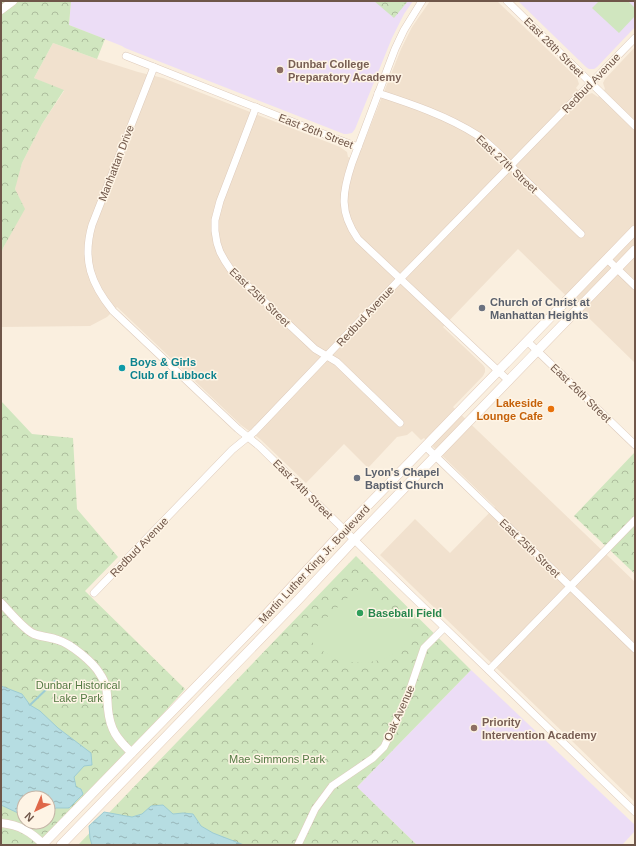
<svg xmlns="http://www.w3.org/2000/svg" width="636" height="846" font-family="Helvetica,sans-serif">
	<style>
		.residential { fill: #f1e1ce }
		.education { fill: #ecddf6 }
		.forest { fill: url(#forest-crowns); fill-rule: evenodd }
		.pitch { fill: #d0e6bf }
		.water { fill: url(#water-ripples); stroke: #9dccd3 }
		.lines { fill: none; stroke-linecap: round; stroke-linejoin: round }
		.stream { stroke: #9dccd3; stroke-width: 2 }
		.minor-casing { stroke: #decbbc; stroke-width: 8 }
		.tertiary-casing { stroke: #decbbc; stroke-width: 9 }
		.secondary-casing { stroke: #e2ccbb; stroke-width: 10 }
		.minor { stroke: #fff; stroke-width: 7 }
		.tertiary { stroke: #fff; stroke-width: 8 }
		.secondary { stroke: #fff; stroke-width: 9 }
		.education-dot { fill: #8d6e63; stroke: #fef4e5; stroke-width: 1.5 }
		.worship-dot { fill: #6b7280; stroke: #fef4e5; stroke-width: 1.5 }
		.culture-dot { fill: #0f9aa8; stroke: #fef4e5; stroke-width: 1.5 }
		.food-dot { fill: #e8710a; stroke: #fef4e5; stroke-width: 1.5 }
		.leisure-dot { fill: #2e9e5b; stroke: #fef4e5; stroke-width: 1.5 }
		.labels { text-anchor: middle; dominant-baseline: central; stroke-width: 3; stroke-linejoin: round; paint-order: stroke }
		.street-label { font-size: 11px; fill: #6f5649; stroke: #fef4e5 }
		.education-label { font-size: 11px; font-weight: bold; fill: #785e54; stroke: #fef4e5; text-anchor: start }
		.worship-label { font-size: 11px; font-weight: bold; fill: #5b616d; stroke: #fef4e5; text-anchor: start }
		.culture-label { font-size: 11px; font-weight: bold; fill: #0d838f; stroke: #fef4e5; text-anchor: start }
		.food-label { font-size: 11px; font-weight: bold; fill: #c56008; stroke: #fef4e5; text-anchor: end }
		.leisure-label { font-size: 11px; font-weight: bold; fill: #27864d; stroke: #fef4e5; text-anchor: start }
		.park-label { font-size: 11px; fill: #557a44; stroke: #fef4e5 }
	</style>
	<defs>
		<pattern id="forest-crowns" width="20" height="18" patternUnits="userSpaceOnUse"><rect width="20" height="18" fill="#d0e6bf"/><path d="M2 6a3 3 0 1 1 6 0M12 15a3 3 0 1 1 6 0" fill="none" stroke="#adbd9d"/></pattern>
		<pattern id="water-ripples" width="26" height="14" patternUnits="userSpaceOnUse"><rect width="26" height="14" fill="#b6dde2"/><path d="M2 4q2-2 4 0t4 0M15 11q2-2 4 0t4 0" fill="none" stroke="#98b6b9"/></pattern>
	</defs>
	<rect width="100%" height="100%" fill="#faefdf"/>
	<polygon class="residential" points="430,1 497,1 575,76 577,78 579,84 576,88 584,96 589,94 592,93 598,97 605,89 603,83 605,79 635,47 635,363 518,249 443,327 483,365 485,368 485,372 483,376 453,407 635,582 635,802 380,555 415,519 450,553 495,507 424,438 421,440 412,431 407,435 397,437 368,468 344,444 306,483 260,439 241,425 117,307 107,317 90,326 1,327 1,255 3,248 24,209 15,189 16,183 22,163 42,124 64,91 34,78 53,43 97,59 138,72 163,78 340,147 347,152 348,157 357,160 401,49 412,27"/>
	<g class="education">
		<polygon points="71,1 413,1 404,14 392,38 355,129 352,133 347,134 344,134 125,48 122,46 69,25"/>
		<polygon points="518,1 635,1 635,27 597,67 594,69 589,69 586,67"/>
		<polygon points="471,670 635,825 635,831 622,845 417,845 357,787"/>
	</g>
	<g class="forest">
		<polygon points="1,1 71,1 69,25 105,39 97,59 53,43 34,78 64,90 42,124 22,163 15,189 25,209 3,248 1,255"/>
		<polygon points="374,1 408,1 394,18"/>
		<path d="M 1,401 L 32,434 L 73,438 L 77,509 L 118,557 L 85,591 L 185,689 L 152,726 L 36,845 L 1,845 ZM 24,798 L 48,798 L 48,822 L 24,822 Z"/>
		<polygon points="635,452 635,574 574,516"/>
		<polygon points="356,556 471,670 357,787 417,845 78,845"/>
	</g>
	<g class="pitch">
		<polygon points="390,1 406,1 398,11 388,3"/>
		<polygon points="599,1 628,1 635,8 635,16 619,33 592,8"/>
		<path d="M 356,590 L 364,590 L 413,637 C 406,644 398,652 389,656 C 361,670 326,661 307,636 Z"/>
	</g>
	<g class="water">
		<polygon points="1,686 22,694 30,705 40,711 58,728 91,753 92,765 84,766 74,777 76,787 81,789 83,794 69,808 56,808 48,812 48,798 24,798 24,815 18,813 1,805"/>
		<polygon points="163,805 173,814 183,813 193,814 201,826 213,833 244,845 92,845 90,838 89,826 104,812 132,817 142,814 151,806"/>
	</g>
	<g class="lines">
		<polyline class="stream" points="30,705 55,681"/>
		<defs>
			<g id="minor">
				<path d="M 422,1 L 404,30 L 395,49 L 352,163 C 342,193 339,212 358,239 L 509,381"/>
				<polyline points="507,1 635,126"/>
				<polyline points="126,56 308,128 358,147"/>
				<path d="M 154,67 L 92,225 C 82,260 91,284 113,311 L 238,429 L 259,446 L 381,566 L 635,812"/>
				<path d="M 378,93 C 412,104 447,116 477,135 C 492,145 505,160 517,172 C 539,193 560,214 581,234"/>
				<polyline points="256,107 220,201 215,220 215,231 217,243 220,252 225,261 231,270 315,349 337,362 400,423"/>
				<polyline points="607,259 635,286"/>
				<polyline points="528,342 635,445"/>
				<polyline points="426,447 635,649"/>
				<polyline points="94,593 232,450 254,432 400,279 635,38"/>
				<polyline points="489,670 635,520"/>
				<polyline points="298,845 315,809 332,786 373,758 384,747 407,698 424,648 444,628"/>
			</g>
			<g id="tertiary">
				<polyline points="1,10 13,1"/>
				<path d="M 1,603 C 9,611 24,630 34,634 C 42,637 50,637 58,640 C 71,644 93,662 100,674 C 108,685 107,697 108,709 C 110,730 117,739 132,753"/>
				<path d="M 1,823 C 20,825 31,832 44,845"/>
			</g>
			<g id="secondary">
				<polyline points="42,845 260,621 344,530 635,230"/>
				<polyline points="61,845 298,600 354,540 635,250"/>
			</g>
		</defs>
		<use href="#minor" class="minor-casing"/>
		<use href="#tertiary" class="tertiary-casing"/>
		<use href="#secondary" class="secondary-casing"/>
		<use href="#minor" class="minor"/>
		<use href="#tertiary" class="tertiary"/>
		<use href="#secondary" class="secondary"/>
	</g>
	<g class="education-dot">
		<circle cx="280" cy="70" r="4"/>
		<circle cx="474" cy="728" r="4"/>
	</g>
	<g class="worship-dot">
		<circle cx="482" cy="308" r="4"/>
		<circle cx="357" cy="478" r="4"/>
	</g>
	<circle class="culture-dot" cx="122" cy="368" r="4"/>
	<circle class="food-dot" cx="551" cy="409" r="4"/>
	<circle class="leisure-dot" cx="360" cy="613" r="4"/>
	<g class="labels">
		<g class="street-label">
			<text transform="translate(554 47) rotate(45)">East 28th Street</text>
			<text transform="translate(591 83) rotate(-46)">Redbud Avenue</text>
			<text transform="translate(316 131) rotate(21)">East 26th Street</text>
			<text transform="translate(116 163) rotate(-69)">Manhattan Drive</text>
			<text transform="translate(507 164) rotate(43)">East 27th Street</text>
			<text transform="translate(260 297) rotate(44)">East 25th Street</text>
			<text transform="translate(365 316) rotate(-47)">Redbud Avenue</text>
			<text transform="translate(581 393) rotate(44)">East 26th Street</text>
			<text transform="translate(303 489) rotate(45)">East 24th Street</text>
			<text transform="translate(139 547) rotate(-46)">Redbud Avenue</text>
			<text transform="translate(530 548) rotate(44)">East 25th Street</text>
			<text transform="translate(314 564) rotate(-47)">Martin Luther King Jr. Boulevard</text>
			<text transform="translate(399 713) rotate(-66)">Oak Avenue</text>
		</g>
		<g class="education-label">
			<text x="288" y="64">Dunbar College<tspan x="288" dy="13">Preparatory Academy</tspan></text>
			<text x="482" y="722">Priority<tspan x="482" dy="13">Intervention Academy</tspan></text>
		</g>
		<g class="worship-label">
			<text x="490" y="302">Church of Christ at<tspan x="490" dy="13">Manhattan Heights</tspan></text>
			<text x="365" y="472">Lyon's Chapel<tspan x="365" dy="13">Baptist Church</tspan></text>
		</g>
		<g class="culture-label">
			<text x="130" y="362">Boys &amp; Girls<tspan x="130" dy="13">Club of Lubbock</tspan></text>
		</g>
		<g class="food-label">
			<text x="543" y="403">Lakeside<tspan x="543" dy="13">Lounge Cafe</tspan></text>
		</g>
		<g class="leisure-label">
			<text x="368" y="613">Baseball Field</text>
		</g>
		<g class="park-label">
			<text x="78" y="685">Dunbar Historical<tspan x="78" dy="13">Lake Park</tspan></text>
			<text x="277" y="759">Mae Simmons Park</text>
		</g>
	</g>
	<rect width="636" height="846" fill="none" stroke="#6f5649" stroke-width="4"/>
	<g transform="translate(36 810) rotate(224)"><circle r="19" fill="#fef4e5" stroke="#c5b5a7"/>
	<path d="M0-3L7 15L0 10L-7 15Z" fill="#df684a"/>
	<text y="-6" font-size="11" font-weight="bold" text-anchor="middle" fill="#6f5649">N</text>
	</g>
</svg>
